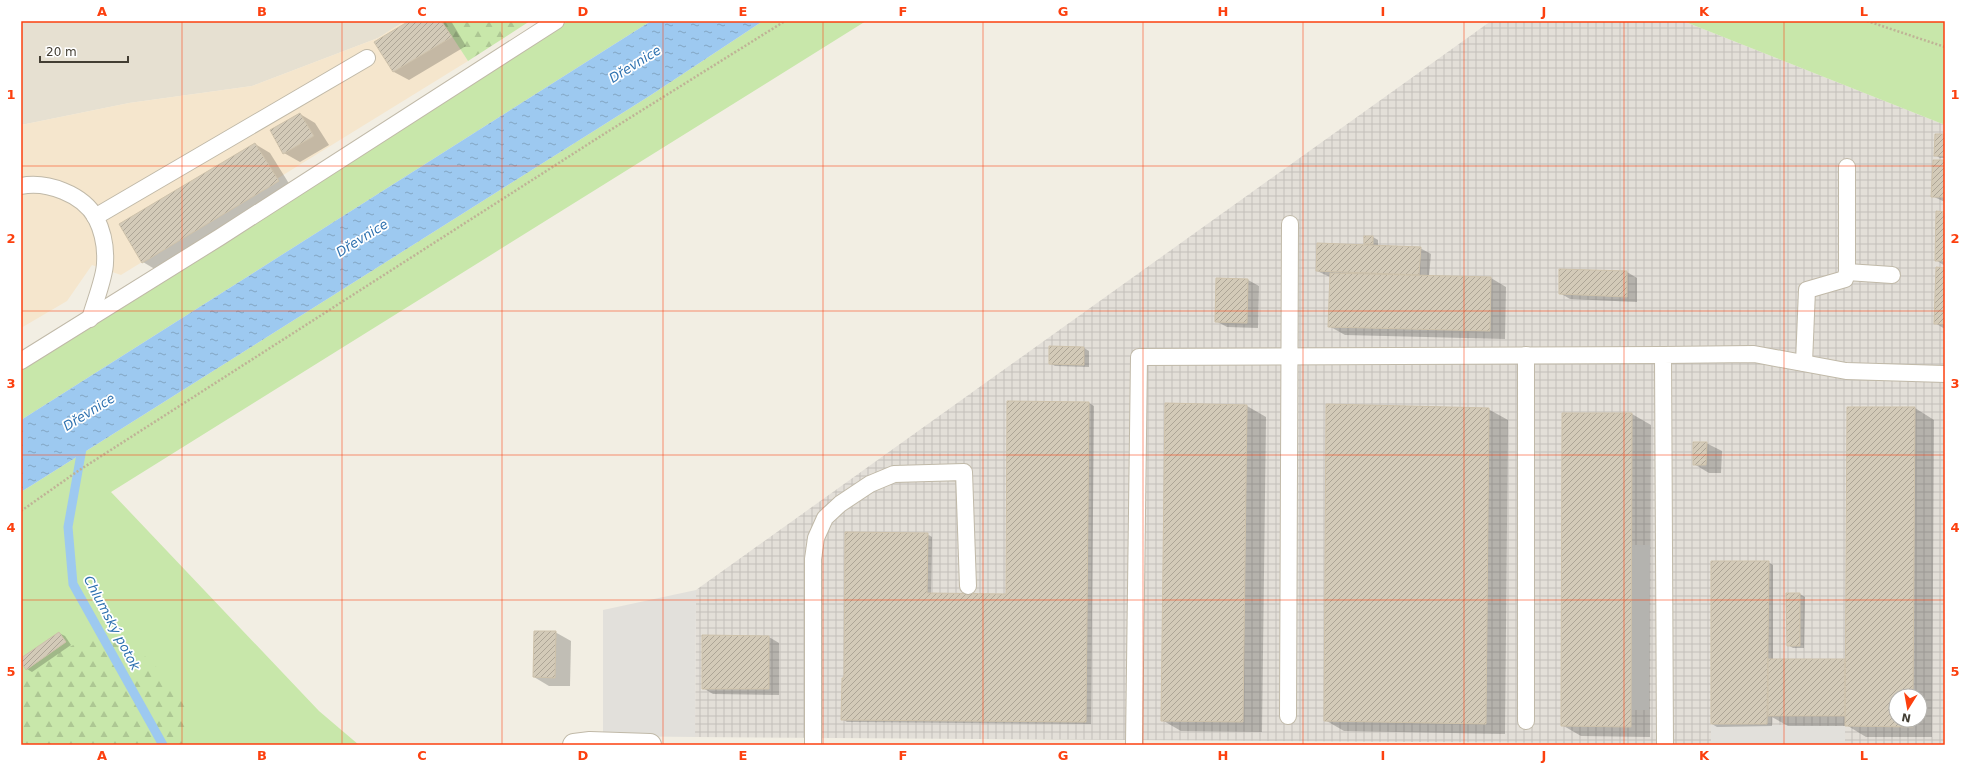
<svg xmlns="http://www.w3.org/2000/svg" width="1966" height="766" font-family="'DejaVu Sans',sans-serif">
	<style>
		.residential { fill: #e6e0d1 }
		.commercial { fill: #f5e6cd }
		.industrial { fill: url(#industrial-grid); fill-rule: evenodd }
		.grass { fill: #c8e7aa }
		.forest { fill: url(#forest-firs) }
		.parking { fill: #e2e0db }
		.water { fill: url(#water-ripples) }
		.shadow { fill: #0003; fill-rule: evenodd }
		.lines { fill: none; stroke-linecap: round; stroke-linejoin: round }
		.stream { stroke: #9dc9f0; stroke-width: 9 }
		.building { fill: url(#building-hatch); stroke: #cec2ab }
		.service-casing { stroke: #c0b9a8; stroke-width: 18 }
		.minor-casing { stroke: #c0b9a8; stroke-width: 24 }
		.path { stroke: #bfb396; stroke-width: 2.5; stroke-dasharray: 2 2; stroke-linecap: butt }
		.service { stroke: #fff; stroke-width: 16 }
		.minor { stroke: #fff; stroke-width: 22 }
		.grid { fill: none; stroke: #fc400f; stroke-width: 1; stroke-opacity: 0.55 }
		.labels { text-anchor: middle; dominant-baseline: central; stroke-width: 3.5; stroke-linejoin: round; paint-order: stroke }
		.water-label { font-size: 13px; font-style: italic; fill: #2c70af; stroke: #fff }
		.neatline { fill: none; stroke: #fc400f; stroke-width: 1.5 }
		.grid-label { font-size: 13px; text-anchor: middle; font-weight: bold; fill: #fc400f }
	</style>
	<defs>
		<pattern id="industrial-grid" width="8" height="8" patternUnits="userSpaceOnUse"><rect width="8" height="8" fill="#e3dfd8"/><path d="M0 4h8M4 0v8" fill="none" stroke="#c4c0ba"/></pattern>
		<pattern id="forest-firs" width="22" height="20" patternUnits="userSpaceOnUse"><rect width="22" height="20" fill="#c8e7aa"/><path d="M5 1l3.5 6h-7zM16 11l3.5 6h-7z" fill="#adc793"/></pattern>
		<pattern id="water-ripples" width="26" height="14" patternUnits="userSpaceOnUse"><rect width="26" height="14" fill="#9dc9f0"/><path d="M2 4q2-2 4 0t4 0M15 11q2-2 4 0t4 0" fill="none" stroke="#82a5c3"/></pattern>
		<pattern id="building-hatch" width="6" height="6" patternUnits="userSpaceOnUse"><rect width="6" height="6" fill="#d3cab8"/><path d="M-1 1l2-2M0 6l6-6M5 7l2-2" fill="none" stroke="#ada596"/></pattern>
	</defs>
	<rect width="100%" height="100%" fill="#f2eee3"/>
	<polygon class="residential" points="21,21 405,21 378,38 252,86 129,103 21,125"/>
	<polygon class="commercial" points="405,21 443,21 468,61 121,275 92,265 67,301 21,328 21,125 129,103 252,86 378,38"/>
	<path class="industrial" d="M 1491,21 L 1683,21 L 1945,125 L 1945,745 L 1711,745 L 1711,744 L 695,737 L 696,590 ZM 1896,696 L 1920,696 L 1920,720 L 1896,720 Z"/>
	<g class="grass">
		<polygon points="568,21 651,21 21,420 21,364 467,87"/>
		<polygon points="763,21 866,21 111,492 319,711 359,745 21,745 21,492 651,95"/>
		<polygon points="1683,21 1945,21 1945,125"/>
	</g>
	<g class="forest">
		<polygon points="442,21 530,21 468,61"/>
		<polygon points="99,631 136,649 153,663 187,705 187,745 21,745 21,681 55,655"/>
	</g>
	<g class="parking">
		<polygon points="1632,545 1650,545 1649,710 1631,710"/>
		<polygon points="696,590 695,737 603,736 603,610"/>
		<polygon points="1711,724 1845,726 1845,745 1711,744"/>
	</g>
	<polygon class="water" points="651,21 763,21 651,95 21,492 21,420"/>
	<g class="shadow">
		<polygon points="411,21 451,21 466,46 409,80 394,72 376,42"/>
		<polygon points="300,114 315,123 329,145 300,162 284,153"/>
		<polygon points="1945,135 1945,158 1940,158 1935,155"/>
		<polygon points="255,144 270,153 293,190 158,271 143,262"/>
		<polygon points="1945,161 1945,202 1932,196"/>
		<polygon points="1945,213 1945,266 1936,260"/>
		<polygon points="1373,237 1378,240 1378,246 1420,248 1431,254 1429,276 1491,278 1506,287 1505,339 1345,335 1329,326 1330,277 1317,271 1370,246 1365,244"/>
		<polygon points="1945,269 1945,329 1935,323"/>
		<polygon points="1627,272 1637,278 1637,302 1570,299 1560,293"/>
		<polygon points="1217,279 1248,280 1259,286 1258,328 1227,327 1216,321"/>
		<polygon points="1084,348 1089,351 1089,367 1055,366 1050,363"/>
		<polygon points="1089,403 1094,406 1091,724 847,722 842,719 845,679 927,534 932,537 931,594 1007,595"/>
		<polygon points="1247,406 1266,417 1262,732 1181,731 1162,720"/>
		<path d="M 1915,408 L 1934,420 L 1932,737 L 1866,737 L 1848,726 L 1788,726 L 1772,717 L 1772,726 L 1717,727 L 1712,724 L 1768,562 L 1773,565 L 1773,660 L 1846,660 ZM 1896,696 L 1920,696 L 1920,720 L 1896,720 Z"/>
		<polygon points="1488,409 1508,420 1505,734 1344,731 1325,720"/>
		<polygon points="1632,414 1651,425 1650,737 1581,736 1562,725"/>
		<polygon points="1706,443 1722,451 1721,473 1709,473 1694,464"/>
		<polygon points="1800,594 1805,597 1804,648 1793,648 1788,645"/>
		<polygon points="555,632 571,641 570,686 549,686 534,677"/>
		<polygon points="59,633 65,636 71,645 32,672 27,669 21,660"/>
		<polygon points="769,637 779,643 779,695 713,694 703,688"/>
	</g>
	<g class="lines">
		<polyline class="stream" points="83,443 68,527 73,584 163,745"/>
	</g>
	<g class="building">
		<polygon points="409,21 441,21 452,37 393,72 374,42"/>
		<polygon points="300,113 314,136 283,154 270,130"/>
		<polygon points="1935,134 1945,134 1945,156 1934,156"/>
		<polygon points="255,143 279,181 142,263 119,224"/>
		<polygon points="1933,160 1945,160 1945,197 1931,197"/>
		<polygon points="1936,211 1945,212 1945,261 1935,261"/>
		<rect x="1364" y="236" width="9" height="8"/>
		<polygon points="1317,243 1421,247 1419,275 1316,271"/>
		<polygon points="1936,267 1945,268 1945,324 1934,324"/>
		<polygon points="1559,269 1627,271 1627,297 1559,294"/>
		<polygon points="1330,273 1491,277 1490,331 1328,327"/>
		<polygon points="1216,278 1248,279 1247,323 1215,322"/>
		<polygon points="1049,346 1084,347 1084,365 1049,364"/>
		<polygon points="1007,401 1089,402 1086,722 841,720 842,678 844,678 845,532 928,533 927,593 1006,594"/>
		<polygon points="1165,403 1247,405 1243,722 1161,721"/>
		<polygon points="1326,404 1489,408 1486,724 1324,721"/>
		<polygon points="1847,407 1915,407 1913,696 1896,696 1896,720 1913,720 1913,727 1845,726"/>
		<polygon points="1562,413 1632,413 1631,727 1561,726"/>
		<polygon points="1693,442 1707,442 1706,465 1693,465"/>
		<polygon points="1711,561 1769,561 1767,724 1711,724"/>
		<polygon points="1786,593 1800,593 1800,646 1787,646"/>
		<polygon points="534,631 556,631 555,678 533,677"/>
		<polygon points="59,632 66,642 26,670 21,662 21,658"/>
		<polygon points="702,635 769,636 769,689 702,689"/>
		<rect x="1768" y="659" width="77" height="57"/>
	</g>
	<g class="lines">
		<defs>
			<g id="service">
				<path d="M 21,186 C 47,181 83,194 96,218 C 103,232 106,247 105,263 C 105,277 94,304 90,319"/>
				<polyline points="95,217 367,58"/>
				<polyline points="1847,272 1892,275"/>
				<polyline points="21,361 220,237 556,21"/>
				<polyline points="1804,363 1807,290 1845,279 1847,272 1847,167"/>
				<polyline points="1288,716 1290,224"/>
				<polyline points="1526,721 1526,355"/>
				<polyline points="813,745 813,559 816,538 825,518 840,504 870,484 894,474 964,472 968,586"/>
				<polyline points="1134,745 1139,357 1663,355"/>
				<polyline points="1665,745 1663,355 1754,354 1846,371 1945,374"/>
			</g>
			<polyline id="minor" points="574,745 590,743 650,745"/>
		</defs>
		<use href="#service" class="service-casing"/>
		<use href="#minor" class="minor-casing"/>
		<g class="path">
			<polyline points="1867,21 1945,47"/>
			<polyline points="21,511 78,471 604,134 785,21"/>
		</g>
		<use href="#service" class="service"/>
		<use href="#minor" class="minor"/>
	</g>
	<path class="grid" d="M 182,21 L 182,745M 342,21 L 342,745M 502,21 L 502,745M 663,21 L 663,745M 823,21 L 823,745M 983,21 L 983,745M 1143,21 L 1143,745M 1303,21 L 1303,745M 1464,21 L 1464,745M 1624,21 L 1624,745M 1784,21 L 1784,745M 21,166 L 1945,166M 21,311 L 1945,311M 21,455 L 1945,455M 21,600 L 1945,600"/>
	<g class="labels">
		<g class="water-label">
			<text transform="translate(635 64) rotate(-32)">Dřevnice</text>
			<text transform="translate(362 238) rotate(-32)">Dřevnice</text>
			<text transform="translate(89 412) rotate(-32)">Dřevnice</text>
			<text transform="translate(112 623) rotate(62)">Chlumský potok</text>
		</g>
	</g>
	<rect width="1966" height="766" fill="none" stroke="#ffffff" stroke-width="44"/>
	<g transform="translate(1908 708) rotate(191)"><circle r="19" fill="#ffffff" stroke="#b4b2ad"/>
	<path d="M0-3L7 15L0 10L-7 15Z" fill="#fc400f"/>
	<text y="-6" font-size="11" font-weight="bold" text-anchor="middle" fill="#433e33">N</text>
	</g>
	<path d="M40 56v6h88v-6" fill="none" stroke="#433e33" stroke-width="2"/>
	<text x="46" y="56" font-size="12" fill="#433e33" stroke="#ffffff" stroke-width="3" paint-order="stroke">20 m</text>
	<rect x="22" y="22" width="1922" height="722" class="neatline"/>
	<g class="grid-label">
		<text x="102" y="16">A</text>
		<text x="262" y="16">B</text>
		<text x="422" y="16">C</text>
		<text x="583" y="16">D</text>
		<text x="743" y="16">E</text>
		<text x="903" y="16">F</text>
		<text x="1063" y="16">G</text>
		<text x="1223" y="16">H</text>
		<text x="1383" y="16">I</text>
		<text x="1544" y="16">J</text>
		<text x="1704" y="16">K</text>
		<text x="1864" y="16">L</text>
		<text x="11" y="99">1</text>
		<text x="1955" y="99">1</text>
		<text x="11" y="243">2</text>
		<text x="1955" y="243">2</text>
		<text x="11" y="388">3</text>
		<text x="1955" y="388">3</text>
		<text x="11" y="532">4</text>
		<text x="1955" y="532">4</text>
		<text x="11" y="676">5</text>
		<text x="1955" y="676">5</text>
		<text x="102" y="760">A</text>
		<text x="262" y="760">B</text>
		<text x="422" y="760">C</text>
		<text x="583" y="760">D</text>
		<text x="743" y="760">E</text>
		<text x="903" y="760">F</text>
		<text x="1063" y="760">G</text>
		<text x="1223" y="760">H</text>
		<text x="1383" y="760">I</text>
		<text x="1544" y="760">J</text>
		<text x="1704" y="760">K</text>
		<text x="1864" y="760">L</text>
	</g>
</svg>
